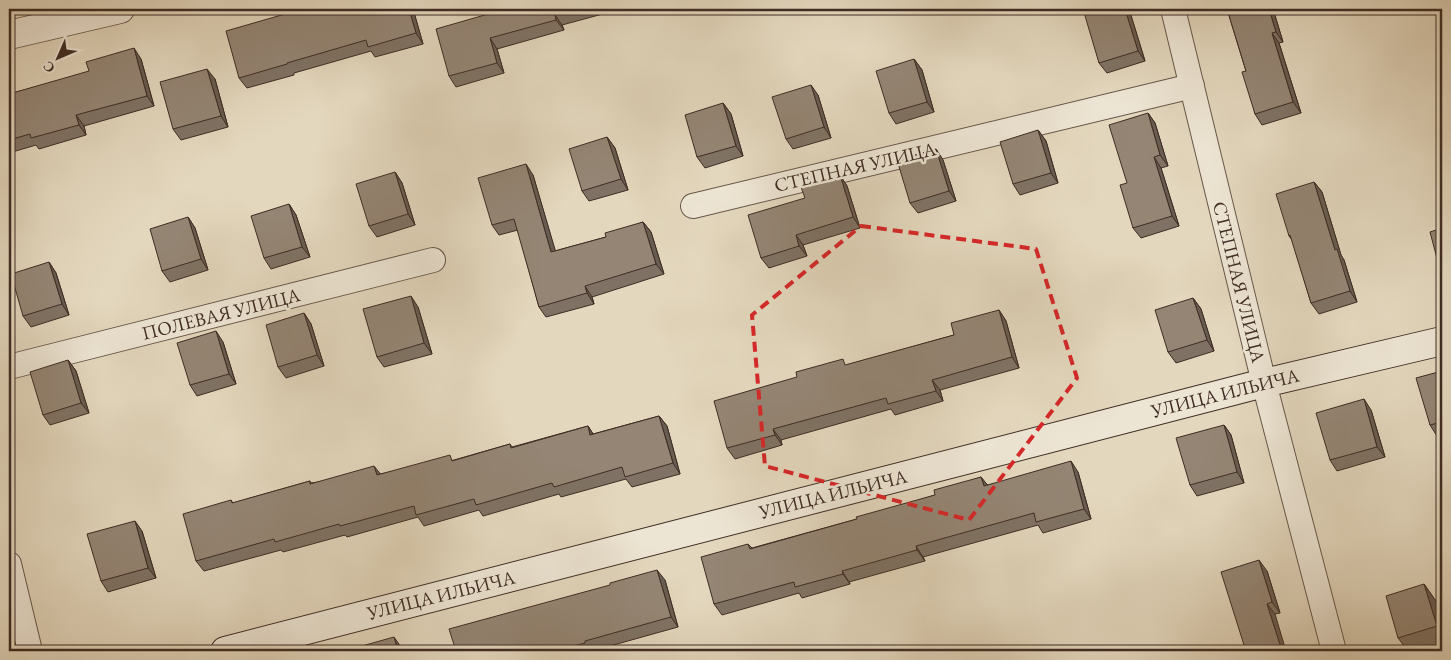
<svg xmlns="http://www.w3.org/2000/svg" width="1451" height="660" font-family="'EB Garamond',serif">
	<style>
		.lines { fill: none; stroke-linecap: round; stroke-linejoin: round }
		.minor-casing { stroke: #68574a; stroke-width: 26 }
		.tertiary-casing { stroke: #68574a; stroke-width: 30 }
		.secondary-casing { stroke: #3f2c24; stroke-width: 30 }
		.minor { stroke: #ede5d4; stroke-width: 24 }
		.tertiary { stroke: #ede5d4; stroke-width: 28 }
		.secondary { stroke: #ede5d4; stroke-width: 28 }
		.wall { fill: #7f7264; stroke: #3f2c24 }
		.shaded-wall { fill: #685d51; stroke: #3f2c24 }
		.building { fill: #948574; stroke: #3f2c24 }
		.marked { fill: none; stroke: #d62828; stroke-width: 4; stroke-dasharray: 10 6; stroke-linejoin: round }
		.labels { text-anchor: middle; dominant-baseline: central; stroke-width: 5; stroke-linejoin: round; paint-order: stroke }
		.street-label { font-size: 19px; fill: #3f2c24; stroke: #ede5d4 }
	</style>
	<rect width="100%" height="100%" fill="#e3d7bd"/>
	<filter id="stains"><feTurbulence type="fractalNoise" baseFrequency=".004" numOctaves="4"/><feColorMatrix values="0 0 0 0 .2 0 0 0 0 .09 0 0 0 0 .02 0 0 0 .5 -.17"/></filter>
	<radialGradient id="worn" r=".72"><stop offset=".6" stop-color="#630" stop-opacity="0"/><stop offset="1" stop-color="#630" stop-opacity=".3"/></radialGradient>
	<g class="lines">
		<defs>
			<g id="minor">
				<polyline points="1173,9 1264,383 1334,651"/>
				<polyline points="693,206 1192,86"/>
				<polyline points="9,367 433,260"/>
				<polyline points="9,564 30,651"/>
			</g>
			<polyline id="tertiary" points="9,35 120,9"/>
			<polyline id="secondary" points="225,651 1264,383 1442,341"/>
		</defs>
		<use href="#minor" class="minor-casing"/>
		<use href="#tertiary" class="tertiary-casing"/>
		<use href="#secondary" class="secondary-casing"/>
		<use href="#minor" class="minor"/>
		<use href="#tertiary" class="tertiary"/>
		<use href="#secondary" class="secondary"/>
	</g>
	<g class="wall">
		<polygon points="297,9 413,9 423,44 375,57 371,51 294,73 294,75 247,88 239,78 285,14"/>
		<polygon points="502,9 621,9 562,25 564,30 497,49 504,73 456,87 449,76 502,10"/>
		<polygon points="1129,9 1145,61 1107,73 1099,63"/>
		<polygon points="1227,9 1273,9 1283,42 1279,43 1301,113 1262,125 1255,114 1246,71"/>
		<polygon points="141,59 154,106 84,126 86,135 39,149 36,145 9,153 9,94"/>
		<polygon points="914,59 922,70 934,112 896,124 889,113"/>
		<polygon points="215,79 228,127 181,140 173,129"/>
		<polygon points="818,95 831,138 793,149 786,139"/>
		<polygon points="723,103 731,114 743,156 705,168 697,157"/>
		<polygon points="1148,113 1155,123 1168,166 1161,168 1179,226 1141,238 1133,228"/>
		<polygon points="1038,130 1046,141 1058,183 1020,195 1013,184"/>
		<polygon points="607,137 615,148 628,190 589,201 582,191"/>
		<polygon points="936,149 943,160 956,201 918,213 910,203"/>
		<polygon points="395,172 402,183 415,225 377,237 369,226"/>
		<polygon points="533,175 555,251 606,237 643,222 651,232 664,274 592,297 594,304 546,317 539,307 518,230 499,235 492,225"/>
		<polygon points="840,175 847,186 860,228 803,245 807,256 769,268 761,258 805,198"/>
		<polygon points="1314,182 1322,192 1341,255 1344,260 1357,302 1319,314 1311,303 1292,240 1289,236"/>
		<polygon points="289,204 296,215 310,257 271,269 264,258"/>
		<polygon points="188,217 195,228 208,270 170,282 162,271"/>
		<polygon points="49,262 56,273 69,315 31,327 23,316"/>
		<polygon points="1193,298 1201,309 1214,351 1176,363 1168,352"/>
		<polygon points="418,307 432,354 384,367 377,357"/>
		<polygon points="999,310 1006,321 1019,368 940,390 943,401 895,415 891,409 781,440 782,445 735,459 727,448 847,365 954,335"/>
		<polygon points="304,313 311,324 324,366 286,378 278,367"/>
		<polygon points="223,342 236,384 197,396 190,385"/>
		<polygon points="68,360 76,371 89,413 50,425 43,415"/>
		<polygon points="1442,371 1442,434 1437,436 1430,425"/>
		<polygon points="1371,410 1385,457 1337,471 1330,460"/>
		<polygon points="659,416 667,426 680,474 632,487 626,479 561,497 559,494 483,516 479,510 424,526 418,517 347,537 345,535 283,552 281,550 204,571 196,561 231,500 233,503 310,481 311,483 380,474 454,460 510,444 512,447 588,426 593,434"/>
		<polygon points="1224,425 1231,435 1244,483 1197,496 1190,485"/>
		<polygon points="1078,472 1091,519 1043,533 1038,525 923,557 925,561 849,582 850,584 802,598 799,593 722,615 714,604 748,544 752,548 857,519 935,495 981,477 987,485"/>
		<polygon points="142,531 156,578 108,592 101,581"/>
		<polygon points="1267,571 1280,613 1275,614 1244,645"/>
		<polygon points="665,580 678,627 592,651 456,651"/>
		<polygon points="1424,584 1440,607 1442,615 1442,651 1408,651 1398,638"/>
	</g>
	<g class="shaded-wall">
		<polygon points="409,9 413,9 423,44 416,33"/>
		<polygon points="1125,9 1129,9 1145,61 1138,51"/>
		<polygon points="1269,9 1273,9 1283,42 1276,32"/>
		<polygon points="555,15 562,25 564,30 556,20"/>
		<polygon points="1272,33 1279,43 1301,113 1293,102"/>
		<polygon points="490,38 497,49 504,73 497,63"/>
		<polygon points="134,48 141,59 154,106 147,96"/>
		<polygon points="914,59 922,70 934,112 927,102"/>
		<polygon points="207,69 215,79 228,127 221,116"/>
		<polygon points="811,85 818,95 831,138 824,127"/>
		<polygon points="723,103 731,114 743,156 736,146"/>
		<polygon points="1148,113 1155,123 1168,166 1160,155"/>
		<polygon points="76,115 84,126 86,135 79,125"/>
		<polygon points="1038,130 1046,141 1058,183 1051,173"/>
		<polygon points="607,137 615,148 628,190 621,179"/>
		<polygon points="936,149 943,160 956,201 949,191"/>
		<polygon points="1154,157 1161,168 1179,226 1172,216"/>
		<polygon points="526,164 533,175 559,263 551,252"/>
		<polygon points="395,172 402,183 415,225 408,214"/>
		<polygon points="840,175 847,186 860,228 853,217"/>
		<polygon points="1314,182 1322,192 1341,255 1344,260 1357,302 1350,291 1335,250"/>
		<polygon points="289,204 296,215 310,257 302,247"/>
		<polygon points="188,217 195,228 208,270 201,259"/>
		<polygon points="643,222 651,232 664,274 656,264"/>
		<polygon points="796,235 803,245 807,256 799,246"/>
		<polygon points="49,262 56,273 69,315 62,304"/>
		<polygon points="585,286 592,297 594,304 587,293"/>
		<polygon points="411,296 418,307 432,354 424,343"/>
		<polygon points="1193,298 1201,309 1214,351 1207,340"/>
		<polygon points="999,310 1006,321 1019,368 1012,357"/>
		<polygon points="304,313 311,324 324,366 317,355"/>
		<polygon points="216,331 223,342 236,384 229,374"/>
		<polygon points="68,360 76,371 89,413 81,403"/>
		<polygon points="932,380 940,390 943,401 936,391"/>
		<polygon points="1364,399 1371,410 1385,457 1377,447"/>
		<polygon points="659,416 667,426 680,474 673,463"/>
		<polygon points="1224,425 1231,435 1244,483 1237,472"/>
		<polygon points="588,426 595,437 590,435"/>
		<polygon points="773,429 781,440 782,445 775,435"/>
		<polygon points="1071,461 1078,472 1091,519 1084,509"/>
		<polygon points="374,466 382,476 377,475"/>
		<polygon points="981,477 989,487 984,486"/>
		<polygon points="135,521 142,531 156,578 148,568"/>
		<polygon points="916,546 923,557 925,561 917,550"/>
		<polygon points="1259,560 1267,571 1280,613 1272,602"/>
		<polygon points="657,570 665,580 678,627 671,617"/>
		<polygon points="842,571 849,582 850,584 843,574"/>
		<polygon points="1424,584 1440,607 1442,615 1442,634 1437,626"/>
		<polygon points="1267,604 1275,614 1286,651 1282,651"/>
		<polygon points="394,637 401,647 402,651 398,651"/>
	</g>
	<g class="building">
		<polygon points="297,9 409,9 416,33 368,47 366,40 287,63 287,64 239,78 226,31 285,14 285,12"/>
		<polygon points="502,9 576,9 555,15 556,20 490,38 497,63 449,76 436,29 502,10"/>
		<polygon points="1083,9 1125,9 1138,51 1099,63"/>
		<polygon points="1227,9 1269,9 1276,32 1272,33 1293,102 1255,114 1242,72 1246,71"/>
		<polygon points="1436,9 1442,9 1442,20 1440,20"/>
		<polygon points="134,48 147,96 76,115 79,125 31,138 30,134 9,140 9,94 89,71 86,62"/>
		<polygon points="914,59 927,102 889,113 876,71"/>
		<polygon points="207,69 221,116 173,129 160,82"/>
		<polygon points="811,85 824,127 786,139 772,97"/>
		<polygon points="723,103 736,146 697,157 685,115"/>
		<polygon points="1148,113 1160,155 1154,157 1172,216 1133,228 1120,185 1127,183 1109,125"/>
		<polygon points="1038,130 1051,173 1013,184 1000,142"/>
		<polygon points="607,137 621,179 582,191 569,149"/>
		<polygon points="936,149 949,191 910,203 897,160"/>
		<polygon points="526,164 551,252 606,237 605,233 643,222 656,264 585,286 587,293 539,307 514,219 492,225 478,178"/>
		<polygon points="395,172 408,214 369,226 356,184"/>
		<polygon points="840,175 853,217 796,235 799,246 761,258 748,215 805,198 801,187"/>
		<polygon points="1314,182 1335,250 1337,249 1350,291 1311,303 1290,235 1289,236 1276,194"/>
		<polygon points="289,204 302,247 264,258 251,216"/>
		<polygon points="188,217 201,259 162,271 150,229"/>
		<polygon points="1442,228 1442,277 1430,232"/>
		<polygon points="49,262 62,304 23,316 11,274"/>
		<polygon points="411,296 424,343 377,357 363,309"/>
		<polygon points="1193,298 1207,340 1168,352 1155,310"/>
		<polygon points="999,310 1012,357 932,380 936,391 888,404 886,398 773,429 775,435 727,448 714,401 797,377 796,372 843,359 845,365 954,335 951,323"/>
		<polygon points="304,313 317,355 278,367 266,325"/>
		<polygon points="216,331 229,374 190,385 177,343"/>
		<polygon points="68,360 81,403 43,415 30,372"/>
		<polygon points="1442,371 1442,422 1430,425 1416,378"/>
		<polygon points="1364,399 1377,447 1330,460 1316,413"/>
		<polygon points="659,416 673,463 625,477 622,467 554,487 552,483 476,505 474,499 416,515 414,506 340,526 339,524 275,542 274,539 196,561 183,514 231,500 232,503 310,481 310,484 374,466 377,475 450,455 452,461 510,444 511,448 588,426 590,435"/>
		<polygon points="1224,425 1237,472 1190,485 1176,438"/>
		<polygon points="1071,461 1084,509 1036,522 1034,513 916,546 917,550 842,571 843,574 795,587 794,582 714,604 701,557 748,544 750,549 857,519 856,517 935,495 934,490 981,477 984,486"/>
		<polygon points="135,521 148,568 101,581 87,534"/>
		<polygon points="1259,560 1272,602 1267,604 1282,651 1240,651 1238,647 1244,645 1221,572"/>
		<polygon points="657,570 671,617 585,641 585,643 555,651 456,651 449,629 610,585 610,583"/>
		<polygon points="1424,584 1437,626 1398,638 1386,596"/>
		<polygon points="394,637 398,651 344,651"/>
		<polygon points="1052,649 1053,651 1044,651"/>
	</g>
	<path class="marked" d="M 861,226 L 1036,249 L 1077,378 L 969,520 L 765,466 L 752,315 Z"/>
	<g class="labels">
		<g class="street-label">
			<text transform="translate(855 167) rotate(-13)">СТЕПНАЯ УЛИЦА</text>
			<text transform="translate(1239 282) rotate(76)">СТЕПНАЯ УЛИЦА</text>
			<text transform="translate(221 314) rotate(-14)">ПОЛЕВАЯ УЛИЦА</text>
			<text transform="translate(1225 393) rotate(-14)">УЛИЦА ИЛЬИЧА</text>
			<text transform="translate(833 494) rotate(-14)">УЛИЦА ИЛЬИЧА</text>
			<text transform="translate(441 595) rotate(-14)">УЛИЦА ИЛЬИЧА</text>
		</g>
	</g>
	<rect width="1451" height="660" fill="none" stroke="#e3d7bd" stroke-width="30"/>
	<rect x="10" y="10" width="1431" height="640" fill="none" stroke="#3f2c24" stroke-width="2.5"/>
	<rect x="15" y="15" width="1421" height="630" fill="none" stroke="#3f2c24"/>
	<g transform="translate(58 58) rotate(225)" stroke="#ede5d4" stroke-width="4" paint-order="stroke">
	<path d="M0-4L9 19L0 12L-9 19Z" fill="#3f2c24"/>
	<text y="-8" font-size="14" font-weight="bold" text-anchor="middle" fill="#3f2c24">С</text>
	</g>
	<rect width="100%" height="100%" filter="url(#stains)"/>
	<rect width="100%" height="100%" fill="url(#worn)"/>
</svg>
